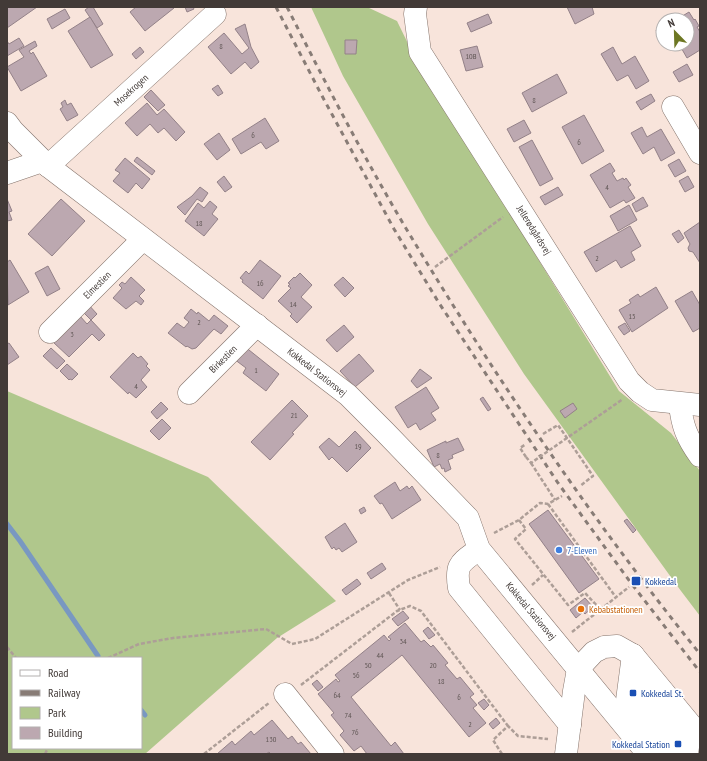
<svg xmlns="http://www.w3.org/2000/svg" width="707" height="761" font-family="'PT Sans Narrow',sans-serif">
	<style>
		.green { fill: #b0c78c; fill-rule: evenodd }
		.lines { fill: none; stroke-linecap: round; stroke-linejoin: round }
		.stream { stroke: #7998c1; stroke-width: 5 }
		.building { fill: #bca8b0; stroke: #938188 }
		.minor-casing { stroke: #85746c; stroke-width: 23 }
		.path { stroke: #ad9e97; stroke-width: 2.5; stroke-dasharray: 4 2; stroke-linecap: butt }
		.minor { stroke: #fff; stroke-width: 22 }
		.rail { stroke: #887c76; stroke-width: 3; stroke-dasharray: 5 5; stroke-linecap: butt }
		.path-bridge { stroke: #ad9e97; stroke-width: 2.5; stroke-dasharray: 4 2; stroke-linecap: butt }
		.shop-dot { fill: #3f7fe0; stroke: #fff; stroke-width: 1.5 }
		.transit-dot { fill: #1a4fb4; stroke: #fff; stroke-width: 1.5 }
		.food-dot { fill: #e8710a; stroke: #fff; stroke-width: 1.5 }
		.labels { text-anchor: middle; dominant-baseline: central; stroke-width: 3.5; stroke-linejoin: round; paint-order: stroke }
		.number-label { font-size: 8px; fill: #605655 }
		.street-label { font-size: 10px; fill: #423a37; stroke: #fff }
		.shop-label { font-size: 10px; fill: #366cbe; stroke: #fff; text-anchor: start }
		.transit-label { font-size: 10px; fill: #164399; stroke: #fff; text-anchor: start }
		.food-label { font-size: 10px; fill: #c56008; stroke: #fff; text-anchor: start }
	</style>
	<rect width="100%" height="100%" fill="#f8e4db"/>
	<g class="green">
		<polygon points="311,7 367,7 397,21 416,60 619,391 671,433 700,471 700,616 681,591 524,374 428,224 343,76"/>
		<path d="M 7,391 L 208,477 L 336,601 L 277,638 L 145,754 L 7,754 ZM 13,658 L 141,658 L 141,748 L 13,748 Z"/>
	</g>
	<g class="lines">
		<g class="stream">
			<polyline points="7,524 20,541 98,656"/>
			<polyline points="141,710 145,715"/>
		</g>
	</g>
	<g class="building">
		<polygon points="7,7 37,7 7,28"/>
		<polygon points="89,7 93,7 103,24 97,28 85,10"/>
		<polygon points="136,7 173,7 174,8 145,31 130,12"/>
		<polygon points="185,7 193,7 194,9 187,12"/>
		<polygon points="567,7 592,7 594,14 575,24"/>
		<polygon points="65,9 70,18 52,29 47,19"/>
		<polygon points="689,12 694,20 695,19 699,26 697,27 700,32 700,50 687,58 679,44 687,44 687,20 676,20"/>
		<polygon points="488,14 492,23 471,32 467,23"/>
		<polygon points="90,17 113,55 91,68 68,31"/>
		<polygon points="245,24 251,47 259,62 251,69 245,62 231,74 208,47 224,33 242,54 249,48 235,29"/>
		<polygon points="663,26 663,43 656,30"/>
		<polygon points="19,38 24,46 7,56 7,41 9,44"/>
		<polygon points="345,40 357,40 356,54 345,54"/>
		<polygon points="35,41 37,46 29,51 31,54 33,52 47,76 21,91 7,67 24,57 19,50"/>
		<polygon points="477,46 483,67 466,71 460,50"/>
		<polygon points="140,47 144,52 136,59 132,54"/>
		<polygon points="613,47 622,64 635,56 649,81 636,89 628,75 617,81 601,54"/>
		<polygon points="687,64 693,75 679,82 673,72"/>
		<polygon points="557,74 567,93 532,112 522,93"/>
		<polygon points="218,85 223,93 218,96 212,89"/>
		<polygon points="151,90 165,105 158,111 144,97"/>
		<polygon points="651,94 655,101 641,110 636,102"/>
		<polygon points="65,100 67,105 71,103 78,115 67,121 60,109 63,107 61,103"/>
		<polygon points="147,103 157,115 164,109 185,132 176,141 164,128 158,133 150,124 137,136 125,123"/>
		<polygon points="584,115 604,151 582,164 562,127"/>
		<polygon points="265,118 279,141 266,149 261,142 241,154 232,139"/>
		<polygon points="524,120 531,133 514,142 507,129"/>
		<polygon points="642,127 647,137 661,129 675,153 661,161 654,147 643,154 631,133"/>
		<polygon points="219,133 230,150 217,160 204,144"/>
		<polygon points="532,140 553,179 540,186 519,147"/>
		<polygon points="137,157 155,171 152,175 134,161"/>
		<polygon points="125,158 150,179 142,189 136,183 128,193 113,181 120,173 115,170"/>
		<polygon points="679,159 686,171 675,177 668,165"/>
		<polygon points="610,163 615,171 612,173 617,181 623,178 624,180 626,178 631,185 628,187 635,198 626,203 624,200 610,208 590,175"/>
		<polygon points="224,176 232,187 225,192 217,182"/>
		<polygon points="688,176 694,187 685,192 679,181"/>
		<polygon points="200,187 208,193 202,202 197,199 185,215 177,207 192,196"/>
		<polygon points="558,187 563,195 545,205 540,197"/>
		<polygon points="643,197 648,206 636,212 632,204"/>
		<polygon points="7,199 12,211 9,212 12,220 7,221"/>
		<polygon points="61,199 85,221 52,256 28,234"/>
		<polygon points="210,201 217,207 212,214 218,219 204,236 185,221 198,203 204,208"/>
		<polygon points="629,205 637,220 618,231 610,216"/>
		<polygon points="700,222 700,263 693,252 689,251 688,248 690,244 684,233"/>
		<polygon points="630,226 641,246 631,252 635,260 621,268 616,260 596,272 584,252"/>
		<polygon points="679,230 684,238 678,243 672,234"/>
		<polygon points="10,260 29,292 8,305 7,262"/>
		<polygon points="260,260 281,276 263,299 242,282 243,280 240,278 246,271 249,274"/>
		<polygon points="48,266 60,289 47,296 35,273"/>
		<polygon points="300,273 312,285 301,297 312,307 297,323 290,316 292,314 278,301 291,288 288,286 290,284 288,283 294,277 295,278"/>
		<polygon points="131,277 145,290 139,296 144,301 141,305 136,301 126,309 113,298 122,288 119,285 122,282 125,284"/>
		<polygon points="343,277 354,288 345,297 334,285"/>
		<polygon points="656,287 668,308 632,332 619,310 631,303 629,300 638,294 640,297"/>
		<polygon points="692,291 700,305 700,328 693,332 675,301"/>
		<polygon points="87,303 97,314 91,320 81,310"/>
		<polygon points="191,309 197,314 198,312 209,321 214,315 228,326 221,334 214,329 196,348 192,349 187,346 186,347 168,333 177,323 184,328 189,322 184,318"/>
		<polygon points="80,316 87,324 91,320 105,335 99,341 92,334 69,357 53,342"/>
		<polygon points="625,323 630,331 624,335 618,327"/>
		<polygon points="344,325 354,337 337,352 326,340"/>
		<polygon points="9,343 19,357 7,365 7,344"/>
		<polygon points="244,346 279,374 266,391 243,373 246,368 234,359"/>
		<polygon points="51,348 65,361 57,369 43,356"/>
		<polygon points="133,353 138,358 141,356 148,364 146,366 150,370 141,380 147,387 136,398 129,392 128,394 110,377"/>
		<polygon points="359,354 374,371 355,387 340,371"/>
		<polygon points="67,364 78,374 72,380 70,379 69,380 60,371"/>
		<polygon points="420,369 432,378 417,388 411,381"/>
		<polygon points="426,387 439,408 431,413 436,420 420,430 416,423 408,428 395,407"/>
		<polygon points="483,397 491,409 488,411 480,399"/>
		<polygon points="292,400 308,416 292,433 294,434 270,460 251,442"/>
		<polygon points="161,402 168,409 157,419 151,412"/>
		<polygon points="573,403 577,409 565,418 560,411"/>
		<polygon points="162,419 171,428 159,440 150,431"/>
		<polygon points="355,431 371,448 347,472 332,457 329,460 319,447 329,438 339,447"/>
		<polygon points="458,438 464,450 452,455 453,458 448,460 451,469 445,472 444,468 442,469 440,464 434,467 427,450 446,441 446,443"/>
		<polygon points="395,482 400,491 407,486 409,489 412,486 421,500 392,519 382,503 380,504 374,496"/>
		<polygon points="364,507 366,511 361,514 359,510"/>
		<polygon points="548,510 599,579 579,593 529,524"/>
		<polygon points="627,519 636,530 633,533 624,521"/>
		<polygon points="345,523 357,542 342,552 339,548 336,550 334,547 332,549 325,537"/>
		<polygon points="382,563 386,569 371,579 367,573"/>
		<polygon points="357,579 361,584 346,595 342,590"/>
		<polygon points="585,598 593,607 585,614 583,612 576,618 570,610"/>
		<polygon points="403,611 409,618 398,626 392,619"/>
		<polygon points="405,623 421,642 424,640 431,647 433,645 448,663 445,665 457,679 460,677 474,694 470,697 477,705 473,708 486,723 469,737 402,655 351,697 391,746 395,742 404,754 367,754 361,746 354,751 340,735 344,731 331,715 334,713 318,694 336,679 338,682 340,681 335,675 384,635 389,641 391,639 388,637"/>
		<polygon points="428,627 435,635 429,639 423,631"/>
		<polygon points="317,680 323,687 318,691 312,684"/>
		<polygon points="484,699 489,705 484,710 478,703"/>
		<polygon points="496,718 500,723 493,729 489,724"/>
		<polygon points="272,720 288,739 292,736 298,744 301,742 311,754 271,754 269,752 266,754 217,754 232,741 235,745 251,731 254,735"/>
	</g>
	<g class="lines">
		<defs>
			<g id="minor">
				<polyline points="416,7 415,14 420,52 629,381 640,392 652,400 700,405"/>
				<polyline points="673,107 700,153"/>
				<polyline points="7,123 13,131 48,166 348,395 385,432 468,518 479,549 648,754"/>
				<polyline points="48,166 215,14"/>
				<polyline points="7,173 42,161"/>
				<polyline points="50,332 143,239"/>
				<polyline points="189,393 257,325"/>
				<path d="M 680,404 C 682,426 687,438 700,456"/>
				<path d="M 479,549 C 461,563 455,563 459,588 L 570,725"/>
				<polyline points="285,694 333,754"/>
				<polyline points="624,723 633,655"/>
				<polyline points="637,740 648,674"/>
				<polyline points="566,754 574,691 578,669 594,652 604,647 617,646 633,655 700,736"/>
				<polyline points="653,754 663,692"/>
				<polyline points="670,754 677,709"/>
				<polyline points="687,754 691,726"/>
			</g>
		</defs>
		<use href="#minor" class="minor-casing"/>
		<g class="path">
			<polyline points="435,267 503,217"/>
			<polyline points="543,434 558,425 593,476 580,486"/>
			<polyline points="526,457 520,448 526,444"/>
			<polyline points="531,463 555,500"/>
			<polyline points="548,504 615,596"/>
			<polyline points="519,520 526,529 515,539 568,605 585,593 600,609"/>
			<polyline points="494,533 519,520 540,503 548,504 562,496"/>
			<polyline points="532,585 543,575"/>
			<polyline points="389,593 400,610"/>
			<polyline points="572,632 629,587"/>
			<polyline points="7,647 16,658"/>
			<polyline points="108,658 139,644 173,638 266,629 292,644 315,639 408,580 440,567"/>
			<polyline points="301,685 397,611 410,606 421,611 508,726"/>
			<polyline points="45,754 48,748"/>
			<polyline points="204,754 269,703"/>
			<polyline points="502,754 493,740 508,726 518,736 548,739"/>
		</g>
		<use href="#minor" class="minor"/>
		<g class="rail">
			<polyline points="276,7 321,94 394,229 439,303 558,483 631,583 700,672"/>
			<path d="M 287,7 C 324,80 362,154 404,225 C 493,374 591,519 700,654"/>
		</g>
		<polyline class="path-bridge" points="526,457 531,463 623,399"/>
	</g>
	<circle class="shop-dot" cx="559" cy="550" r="4"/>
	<g class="transit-dot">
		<rect x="631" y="576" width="10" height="10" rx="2"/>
		<rect x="629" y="689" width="8" height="8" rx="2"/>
		<rect x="674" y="740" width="8" height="8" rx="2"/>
	</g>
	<circle class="food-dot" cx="581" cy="609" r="4"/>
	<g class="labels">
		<g class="number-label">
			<text x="221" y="46">8</text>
			<text x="471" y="56">10B</text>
			<text x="534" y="100">8</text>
			<text x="253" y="135">6</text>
			<text x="579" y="142">6</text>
			<text x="607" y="187">4</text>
			<text x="199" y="223">18</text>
			<text x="597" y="258">2</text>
			<text x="260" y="283">16</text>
			<text x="293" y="304">14</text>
			<text x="632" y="316">15</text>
			<text x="199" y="322">2</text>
			<text x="72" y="334">3</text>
			<text x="256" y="370">1</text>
			<text x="136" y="386">4</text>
			<text x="294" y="415">21</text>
			<text x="358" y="446">19</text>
			<text x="438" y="455">8</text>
			<text x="403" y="641">34</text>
			<text x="380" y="655">44</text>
			<text x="368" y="665">50</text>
			<text x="433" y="665">20</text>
			<text x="356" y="675">56</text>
			<text x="441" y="681">18</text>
			<text x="337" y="695">64</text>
			<text x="459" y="697">6</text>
			<text x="348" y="715">74</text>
			<text x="470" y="724">2</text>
			<text x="355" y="732">76</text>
			<text x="271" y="739">130</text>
		</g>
		<g class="street-label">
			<text transform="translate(131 90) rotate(-42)">Mosekrogen</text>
			<text transform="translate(534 230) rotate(58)">Jellerødgårdsvej</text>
			<text transform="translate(97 285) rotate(-45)">Elmestien</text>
			<text transform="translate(223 359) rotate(-45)">Birkestien</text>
			<text transform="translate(317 372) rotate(38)">Kokkedal Stationsvej</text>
			<text transform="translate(531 611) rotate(50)">Kokkedal Stationsvej</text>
		</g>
		<g class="shop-label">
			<text x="567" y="550">7-Eleven</text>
		</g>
		<g class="transit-label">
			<text x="645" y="581">Kokkedal</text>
			<text x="641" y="693">Kokkedal St.</text>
			<text x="670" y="744" text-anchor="end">Kokkedal Station</text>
		</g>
		<g class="food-label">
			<text x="589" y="609">Kebabstationen</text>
		</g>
	</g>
	<rect width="707" height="761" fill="none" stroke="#423a37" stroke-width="16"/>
	<rect x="12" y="657" width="130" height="92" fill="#ffffff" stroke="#b3b0af"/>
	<rect x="20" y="670" width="20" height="6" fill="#ffffff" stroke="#b3b0af"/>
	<text x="48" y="677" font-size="12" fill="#423a37">Road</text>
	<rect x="20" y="690" width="20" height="6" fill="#887c76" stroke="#b3b0af"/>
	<text x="48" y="697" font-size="12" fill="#423a37">Railway</text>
	<rect x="20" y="707" width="20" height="12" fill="#b0c78c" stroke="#b3b0af"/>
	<text x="48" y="717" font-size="12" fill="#423a37">Park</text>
	<rect x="20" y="727" width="20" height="12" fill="#bca8b0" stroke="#b3b0af"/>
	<text x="48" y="737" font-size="12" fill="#423a37">Building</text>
	<g transform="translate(675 32) rotate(337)"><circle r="19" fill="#ffffff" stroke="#b3b0af"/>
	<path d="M0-3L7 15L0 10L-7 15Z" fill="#6d7723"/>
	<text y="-6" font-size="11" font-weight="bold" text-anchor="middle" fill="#423a37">N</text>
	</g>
</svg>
